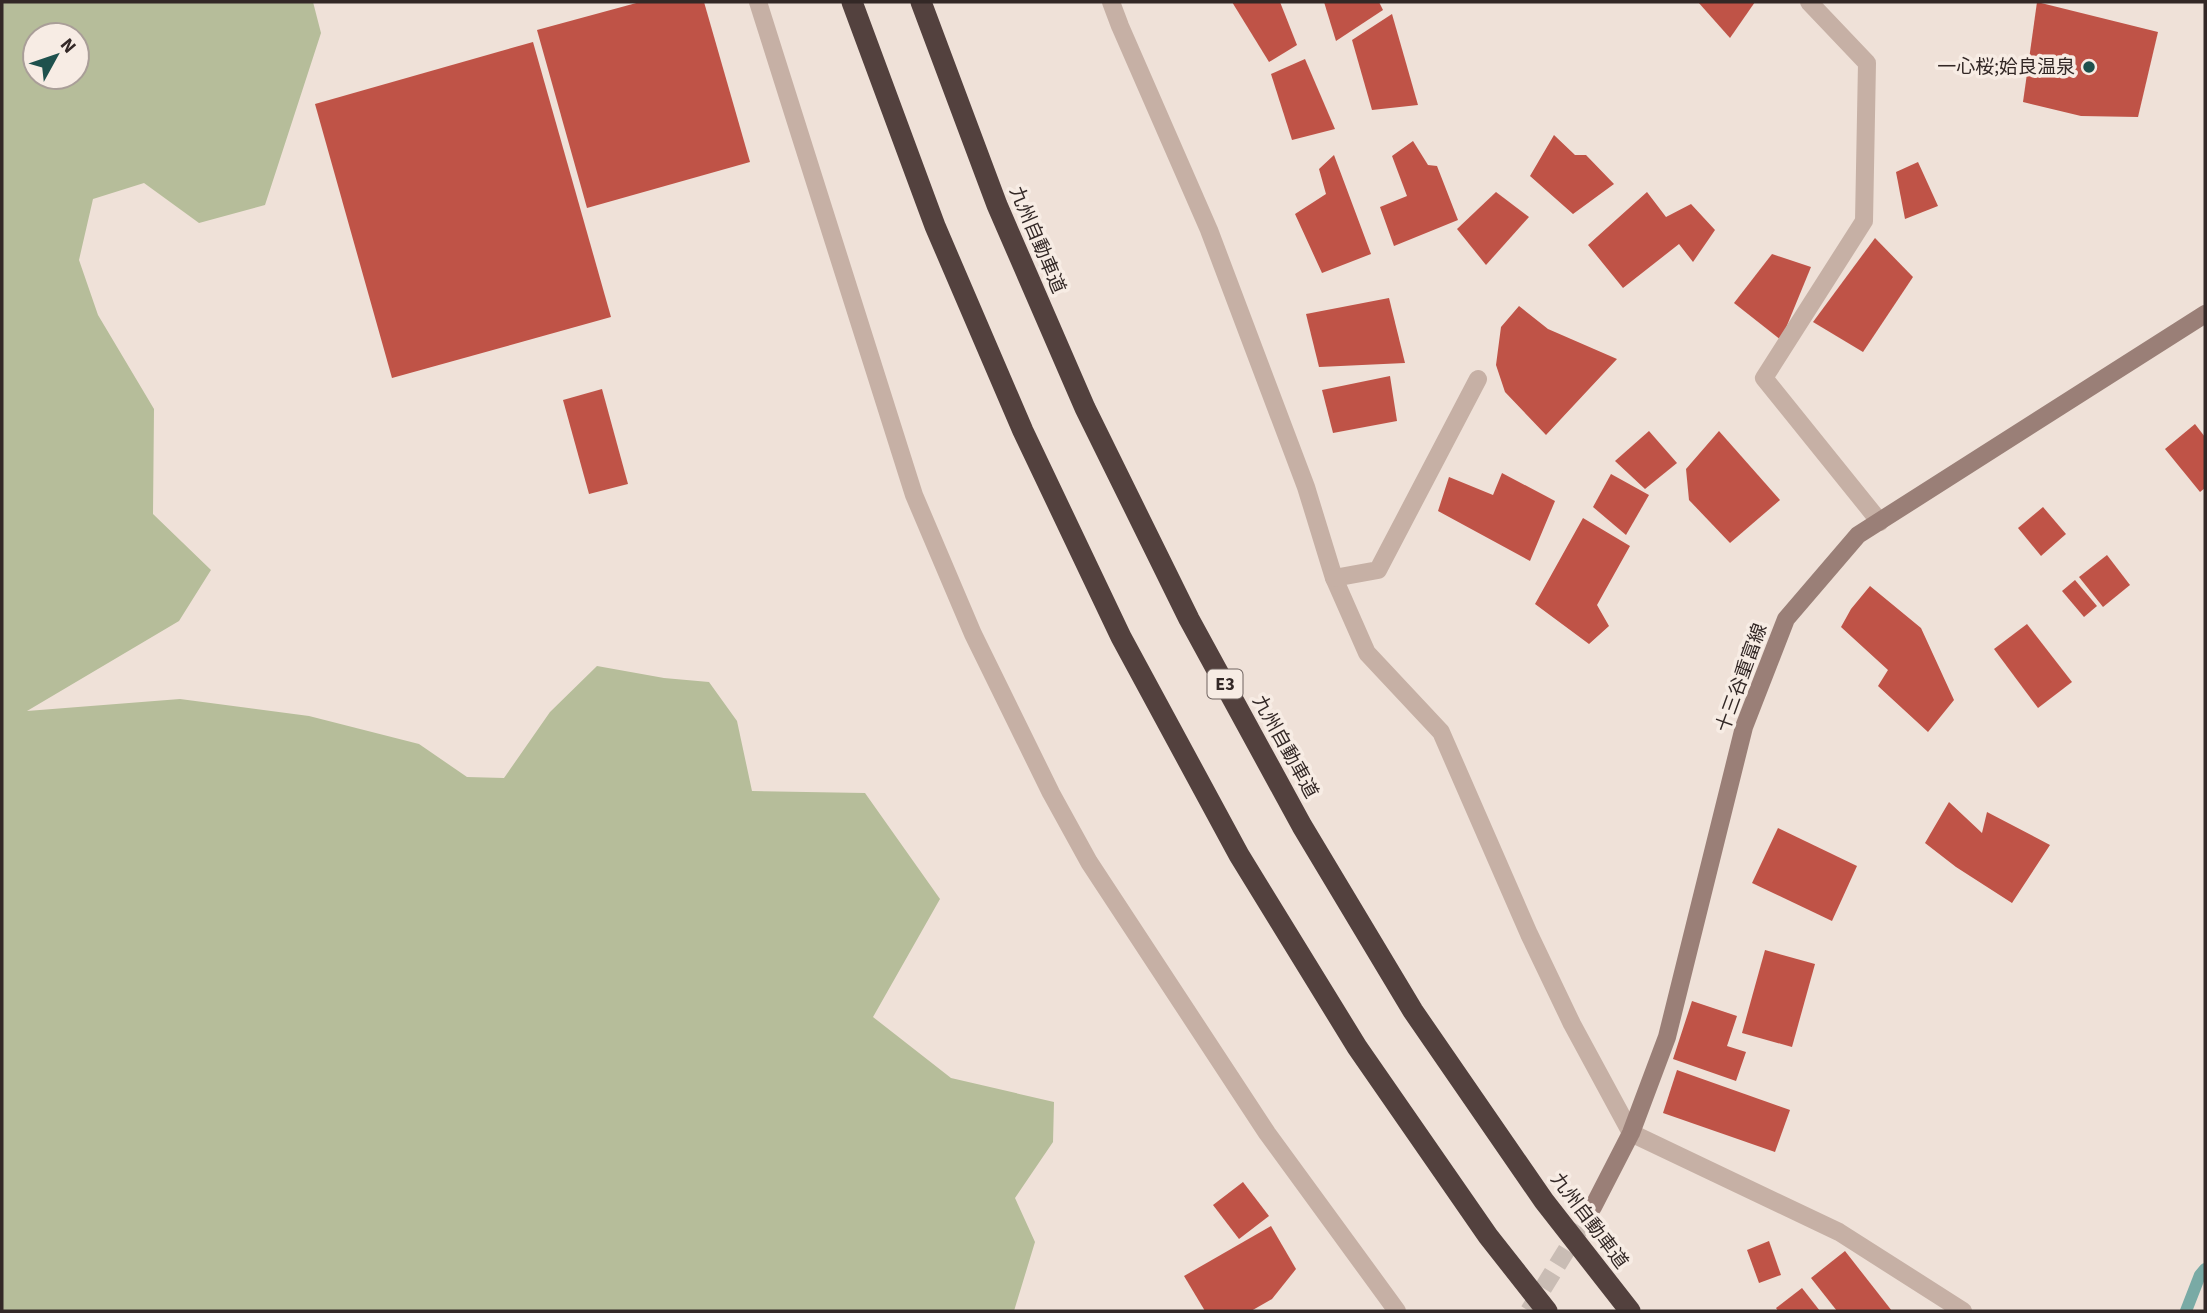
<svg xmlns="http://www.w3.org/2000/svg" width="2207" height="1313" font-family="'Source Sans 3','Noto Sans JP',sans-serif">
	<style>
		.green { fill: #b6bd9a; fill-rule: evenodd }
		.lines { fill: none; stroke-linecap: round; stroke-linejoin: round }
		.stream { stroke: #79aaa5; stroke-width: 12 }
		.building { fill: #bf5347 }
		.secondary-tunnel { stroke: #c9bcb4; stroke-width: 18; stroke-dasharray: 18 9; stroke-linecap: butt }
		.minor { stroke: #c6b0a5; stroke-width: 18 }
		.tertiary { stroke: #c6b0a5; stroke-width: 18 }
		.secondary { stroke: #9a7f77; stroke-width: 18 }
		.motorway { stroke: #53413e; stroke-width: 21 }
		.poi-dot { fill: #1e514d; stroke: #f7ece4; stroke-width: 2.5 }
		.labels { text-anchor: middle; dominant-baseline: central; stroke-width: 7; stroke-linejoin: round; paint-order: stroke }
		.shield { fill: #f7ece4; stroke: #6e635f; stroke-width: 2 }
		.shield-label { font-size: 18px; font-weight: bold; fill: #332826 }
		.poi-label { font-size: 19px; fill: #332826; stroke: #f7ece4; text-anchor: end }
		.street-label { font-size: 19px; fill: #332826; stroke: #f7ece4 }
	</style>
	<rect width="100%" height="100%" fill="#efe1d8"/>
	<path class="green" d="M 2,2 L 313,2 L 321,33 L 265,205 L 199,223 L 144,183 L 93,199 L 79,260 L 98,315 L 154,409 L 153,514 L 211,570 L 179,621 L 27,711 L 180,699 L 309,716 L 419,744 L 467,777 L 504,778 L 550,712 L 597,666 L 664,678 L 709,682 L 737,721 L 752,791 L 865,793 L 940,899 L 873,1017 L 951,1078 L 1054,1102 L 1053,1142 L 1015,1198 L 1035,1242 L 1014,1311 L 2,1311 ZM 35,35 L 77,35 L 77,77 L 35,77 Z"/>
	<g class="lines">
		<polyline class="stream" points="2186,1311 2200,1275 2205,1269"/>
	</g>
	<g class="building">
		<polygon points="640,2 704,2 750,162 587,208 537,30"/>
		<polygon points="1232,2 1280,2 1297,45 1269,62"/>
		<polygon points="1324,2 1379,2 1383,10 1336,41"/>
		<polygon points="1698,2 1755,2 1730,38"/>
		<polygon points="2037,2 2158,32 2138,117 2081,116 2023,102"/>
		<polygon points="1392,14 1418,105 1372,110 1352,40"/>
		<polygon points="533,42 611,317 392,378 315,104"/>
		<polygon points="1305,59 1335,129 1292,140 1271,74"/>
		<polygon points="1554,135 1575,155 1586,155 1614,184 1573,214 1530,176"/>
		<polygon points="1413,141 1428,165 1437,166 1458,220 1394,246 1380,207 1407,196 1392,156"/>
		<polygon points="1334,155 1371,254 1322,273 1295,214 1326,194 1319,169"/>
		<polygon points="1918,162 1938,206 1905,219 1896,172"/>
		<polygon points="1496,192 1529,217 1486,265 1457,229"/>
		<polygon points="1647,192 1666,217 1691,204 1715,230 1693,262 1679,244 1623,288 1588,245"/>
		<polygon points="1875,238 1913,277 1863,352 1813,322"/>
		<polygon points="1772,254 1811,267 1781,340 1734,303"/>
		<polygon points="1389,298 1405,363 1319,367 1306,314"/>
		<polygon points="1519,306 1548,329 1617,359 1546,435 1505,392 1496,365 1501,327"/>
		<polygon points="1390,376 1397,421 1333,433 1322,390"/>
		<polygon points="602,389 628,484 589,494 563,400"/>
		<polygon points="2195,424 2205,437 2205,488 2200,492 2165,449"/>
		<polygon points="1649,431 1677,463 1645,489 1615,461"/>
		<polygon points="1719,431 1780,500 1730,543 1689,500 1686,469"/>
		<polygon points="1502,473 1555,501 1530,561 1438,511 1449,477 1493,495"/>
		<polygon points="1611,474 1649,495 1626,535 1593,507"/>
		<polygon points="2043,507 2066,534 2041,556 2018,528"/>
		<polygon points="1583,518 1630,546 1597,605 1609,626 1589,644 1535,604"/>
		<polygon points="2107,555 2130,585 2103,607 2079,577"/>
		<polygon points="2075,580 2097,606 2084,617 2062,591"/>
		<polygon points="1870,586 1921,628 1954,700 1928,732 1878,686 1888,670 1841,627 1851,609"/>
		<polygon points="2027,624 2072,682 2038,708 1994,649"/>
		<polygon points="1949,802 1982,833 1987,812 2050,845 2012,903 1956,867 1925,843"/>
		<polygon points="1778,828 1857,866 1832,921 1752,883"/>
		<polygon points="1765,950 1815,964 1792,1047 1742,1033"/>
		<polygon points="1692,1001 1737,1016 1727,1046 1746,1052 1736,1081 1673,1059"/>
		<polygon points="1677,1070 1790,1110 1775,1152 1663,1113"/>
		<polygon points="1243,1182 1269,1216 1239,1239 1213,1205"/>
		<polygon points="1271,1226 1296,1269 1272,1299 1251,1311 1205,1311 1184,1276"/>
		<polygon points="1769,1241 1781,1275 1759,1283 1747,1250"/>
		<polygon points="1845,1251 1892,1311 1837,1311 1811,1278"/>
		<polygon points="1802,1288 1820,1311 1778,1311 1776,1308"/>
	</g>
	<g class="lines">
		<polyline class="secondary-tunnel" points="1529,1311 1593,1207"/>
		<g class="minor">
			<polyline points="1111,2 1120,26 1209,230 1306,487 1334,578 1367,653 1441,732 1529,934 1572,1024 1631,1133"/>
			<polyline points="1809,2 1867,63 1864,221 1764,378 1880,522"/>
			<polyline points="1334,578 1378,570 1478,379"/>
		</g>
		<g class="tertiary">
			<polyline points="758,2 914,495 973,634 1051,793 1089,862 1267,1133 1397,1311"/>
			<polyline points="1631,1133 1839,1232 1963,1311"/>
		</g>
		<polyline class="secondary" points="1593,1207 1631,1133 1667,1037 1744,727 1786,619 1858,535 2205,314"/>
		<g class="motorway">
			<polyline points="852,2 935,226 1023,431 1121,637 1239,855 1357,1047 1488,1236 1547,1311"/>
			<polyline points="921,2 997,205 1085,408 1189,619 1302,826 1413,1011 1544,1201 1630,1311"/>
		</g>
	</g>
	<circle class="poi-dot" cx="2089" cy="67" r="7"/>
	<g class="labels">
		<rect class="shield" x="1207.5" y="669.5" width="35" height="29" rx="5"/>
		<g class="shield-label">
			<text x="1225" y="684">E3</text>
		</g>
		<g class="poi-label">
			<text x="2075" y="67">一心桜;姶良温泉</text>
		</g>
		<g class="street-label">
			<text transform="translate(1037 240) rotate(67)">九州自動車道</text>
			<text transform="translate(1742 678) rotate(-70)">十三谷重富線</text>
			<text transform="translate(1285 747) rotate(61)">九州自動車道</text>
			<text transform="translate(1589 1221) rotate(53)">九州自動車道</text>
		</g>
	</g>
	<rect width="2207" height="1313" fill="none" stroke="#332826" stroke-width="7"/>
	<g transform="translate(56 56) rotate(50)"><circle r="33" fill="#f7ece4" stroke="#a99e98" stroke-width="2"/>
	<path d="M0-5L12 26L0 18L-12 26Z" fill="#1e514d"/>
	<text y="-10" font-size="19" font-weight="bold" text-anchor="middle" fill="#332826">N</text>
	</g>
</svg>
